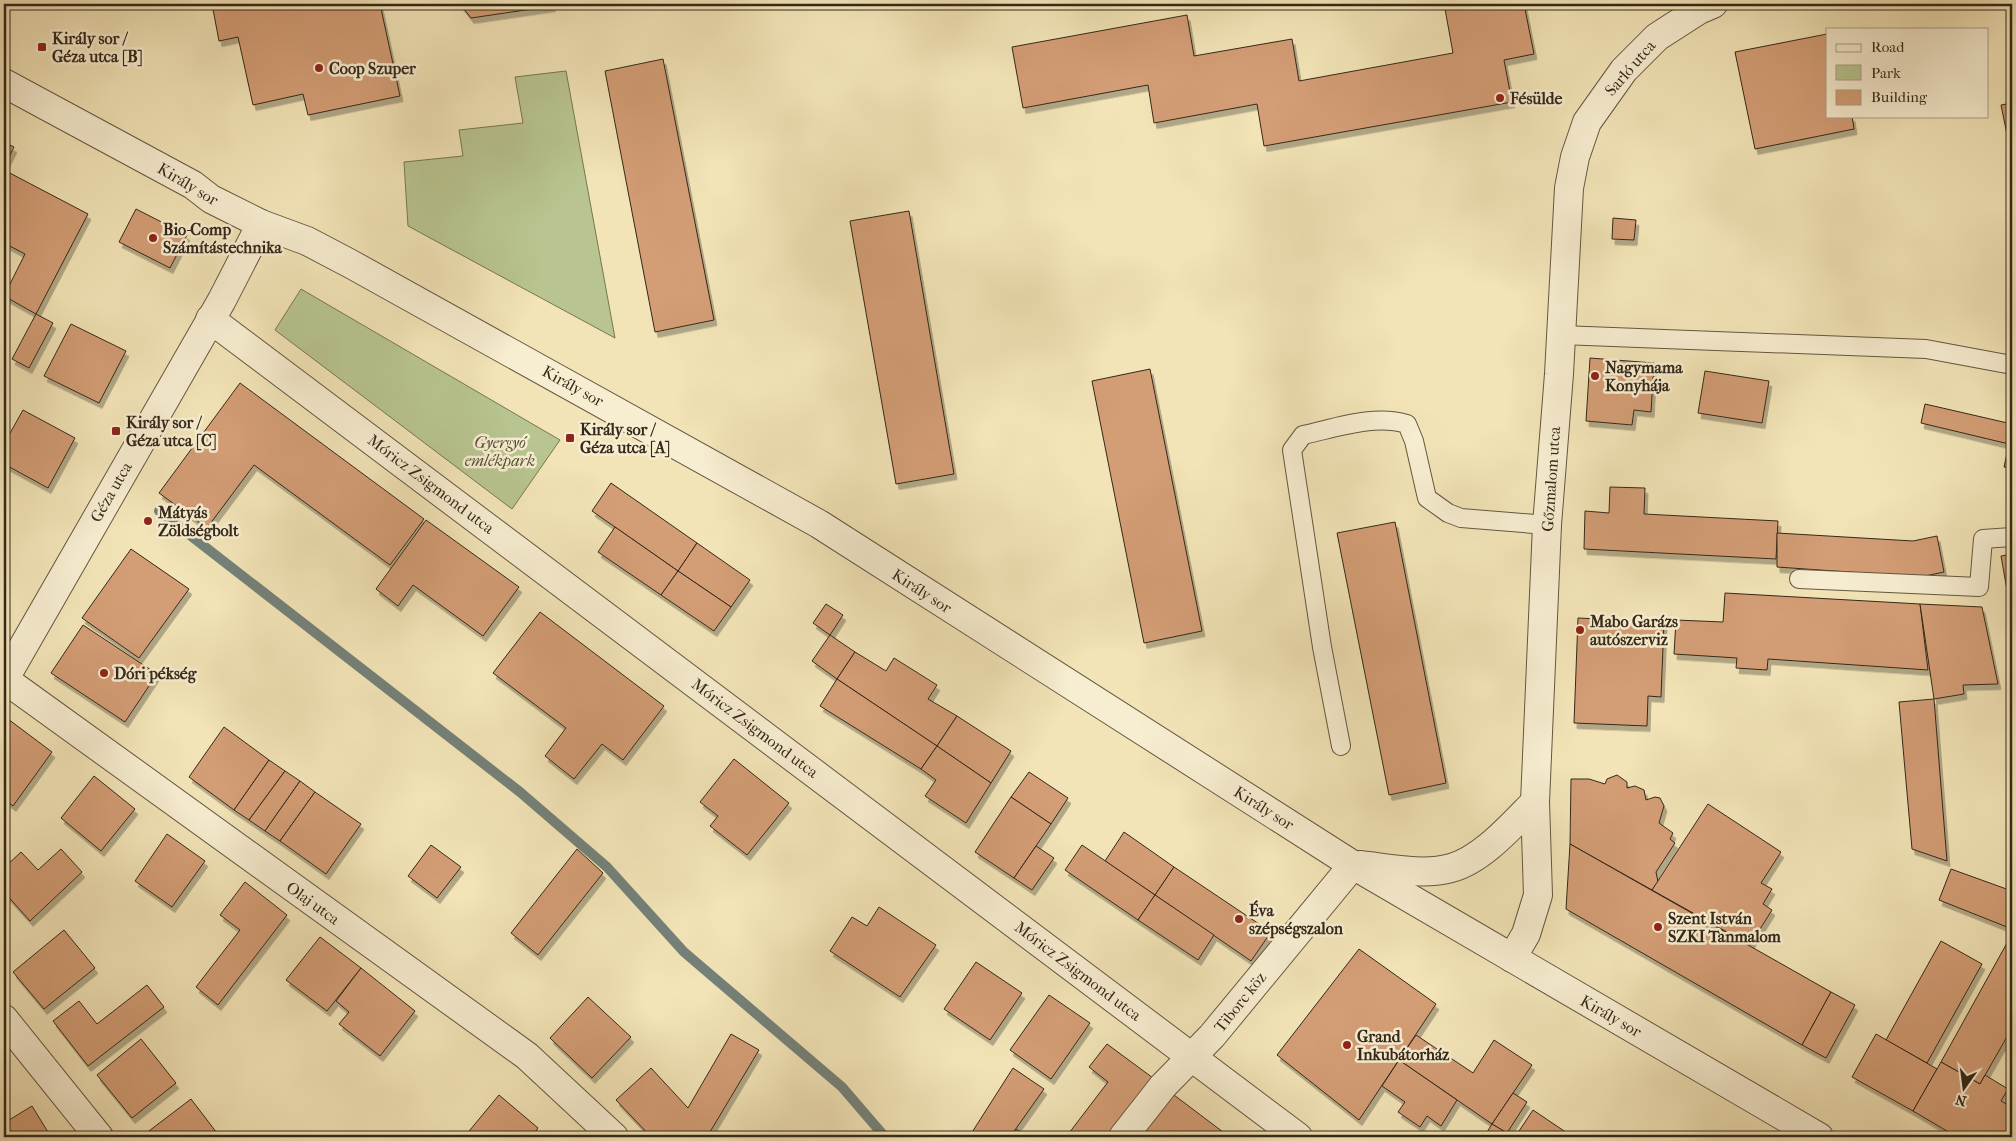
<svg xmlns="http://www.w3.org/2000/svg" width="2016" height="1141" font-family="'IM FELL French Canon',serif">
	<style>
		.green { fill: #b8c590; stroke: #767654 }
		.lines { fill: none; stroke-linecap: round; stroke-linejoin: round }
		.stream { stroke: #748179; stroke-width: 10 }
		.building { fill: #d39d74; stroke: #342819; filter: url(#shadow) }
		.lane-casing { stroke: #645740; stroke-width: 20 }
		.street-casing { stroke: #645740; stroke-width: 30 }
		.lane { stroke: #f7edd0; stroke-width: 18 }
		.street { stroke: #f7edd0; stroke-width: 28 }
		.poi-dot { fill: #8f2418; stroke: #f7edd0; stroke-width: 2 }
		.labels { text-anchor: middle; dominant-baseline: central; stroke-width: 5; stroke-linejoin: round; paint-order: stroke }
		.poi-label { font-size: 16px; font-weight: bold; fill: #342819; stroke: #f7edd0; text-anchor: start }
		.street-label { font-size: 16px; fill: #342819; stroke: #f7edd0 }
		.park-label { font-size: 16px; font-style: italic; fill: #554f37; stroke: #f7edd0 }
	</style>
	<defs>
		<filter id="shadow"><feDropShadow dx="3" dy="5.5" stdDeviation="0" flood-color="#0004"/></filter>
	</defs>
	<rect width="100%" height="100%" fill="#f2e4b7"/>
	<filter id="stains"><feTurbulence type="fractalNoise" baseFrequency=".004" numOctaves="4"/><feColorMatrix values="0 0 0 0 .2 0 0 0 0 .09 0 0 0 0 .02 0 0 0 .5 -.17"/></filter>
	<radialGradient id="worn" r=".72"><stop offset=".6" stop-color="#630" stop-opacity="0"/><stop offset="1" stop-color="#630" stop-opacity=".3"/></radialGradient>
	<g class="green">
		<polygon points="566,71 615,338 408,226 404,162 463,156 459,130 523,123 515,77"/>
		<polygon points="301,289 560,440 512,509 275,330"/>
	</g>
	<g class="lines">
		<polyline class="stream" points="159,511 520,792 607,867 684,952 842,1087 885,1137"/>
	</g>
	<g class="building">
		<polygon points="212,4 380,4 400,96 308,115 303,94 253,105 238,37 219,41"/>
		<polygon points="460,4 548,4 553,6 471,18"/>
		<polygon points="1473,4 1524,4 1534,54 1504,60 1512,102 1264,146 1257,104 1154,123 1148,85 1023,108 1012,47 1187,15 1194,56 1292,39 1299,81 1453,53 1445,9"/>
		<polygon points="1827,34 1827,116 1852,116 1854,129 1755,149 1735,52"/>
		<polygon points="663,59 714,320 655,332 605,71"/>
		<polygon points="2012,103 2012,159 2001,105"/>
		<polygon points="4,142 14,147 4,167"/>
		<polygon points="4,170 88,214 36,314 4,296 25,254 4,243"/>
		<polygon points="136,209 187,235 170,268 119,242"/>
		<polygon points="909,211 954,474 896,484 850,221"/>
		<polygon points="1613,218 1636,220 1634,240 1612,239"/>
		<polygon points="36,314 53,323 29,368 12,359"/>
		<polygon points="71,324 126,351 99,403 44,376"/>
		<polygon points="1590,358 1654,363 1651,412 1634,410 1632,425 1586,421"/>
		<polygon points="1150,369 1202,631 1144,643 1092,381"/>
		<polygon points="1705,371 1769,381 1762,423 1698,413"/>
		<polygon points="240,383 424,519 390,565 254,465 207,528 159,493"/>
		<polygon points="1925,404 2012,424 2009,444 1921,423"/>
		<polygon points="23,410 75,438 48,488 4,464 4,444"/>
		<polygon points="2012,431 2012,469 2004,467"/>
		<polygon points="611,483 697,543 678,571 592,511"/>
		<polygon points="1610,487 1645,488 1644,514 1778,521 1776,559 1584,549 1585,511 1609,513"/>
		<polygon points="426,520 519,587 483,636 413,585 398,606 376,589"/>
		<polygon points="1395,522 1446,783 1389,795 1337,533"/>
		<polygon points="615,527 678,571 661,595 598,552"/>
		<polygon points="1777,533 1913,541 1937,536 1944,572 1920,577 1777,567"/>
		<polygon points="697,543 750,580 731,607 678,571"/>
		<polygon points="131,549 189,589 139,658 82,618"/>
		<polygon points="2012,554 2012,619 2001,556"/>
		<polygon points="678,571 731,607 714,631 661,595"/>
		<polygon points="1725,593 1920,604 1928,670 1768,659 1767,670 1736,668 1737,658 1674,654 1676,620 1723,622"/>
		<polygon points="826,604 843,615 830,635 813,623"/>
		<polygon points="1920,604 1982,607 1998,684 1963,685 1964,694 1934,699"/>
		<polygon points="540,612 664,706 623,760 602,744 574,779 545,756 566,728 493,673"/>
		<polygon points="1578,618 1664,622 1661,697 1648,696 1647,726 1574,723"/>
		<polygon points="83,625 157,674 125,722 51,673"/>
		<polygon points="830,635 855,652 837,679 812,661"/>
		<polygon points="855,652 886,671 894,658 937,685 928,699 957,716 937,746 837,679"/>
		<polygon points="837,679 937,746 921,769 820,706"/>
		<polygon points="1934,699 1947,861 1912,849 1899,702"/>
		<polygon points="4,716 52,752 13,806 4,799"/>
		<polygon points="957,716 1011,751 991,783 937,746"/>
		<polygon points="224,727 269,760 234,810 189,777"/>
		<polygon points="937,746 991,783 966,823 925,796 936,780 921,769"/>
		<polygon points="734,759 789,803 747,855 710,826 718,816 700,802"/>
		<polygon points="269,760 285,771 249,820 234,810"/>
		<polygon points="285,771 300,781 265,831 249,820"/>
		<polygon points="1029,772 1068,798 1051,824 1011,797"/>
		<polygon points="1617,775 1627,782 1627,788 1635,786 1644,790 1646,800 1655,797 1660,798 1664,806 1659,823 1673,833 1670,839 1675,843 1656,872 1658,882 1652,890 1570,844 1571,779 1589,779 1605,784 1607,779"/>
		<polygon points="94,776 135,809 101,851 61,818"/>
		<polygon points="300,781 315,792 280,841 265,831"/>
		<polygon points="315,792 361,824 326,874 280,841"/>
		<polygon points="1011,797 1051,824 1014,878 975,852"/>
		<polygon points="1708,804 1781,852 1761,883 1772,889 1763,904 1772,910 1750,945 1652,890"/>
		<polygon points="1124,832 1174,867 1155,895 1105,861"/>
		<polygon points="167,834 205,861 172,907 135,881"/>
		<polygon points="1570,844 1831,992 1802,1045 1566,909"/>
		<polygon points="431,845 461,867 437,898 408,876"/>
		<polygon points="1082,845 1155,895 1138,920 1065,870"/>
		<polygon points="1036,846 1054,858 1032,890 1014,878"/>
		<polygon points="61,849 82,872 30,921 4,892 4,868 21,852 38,870"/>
		<polygon points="577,849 603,873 538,955 511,933"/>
		<polygon points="1174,867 1271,932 1251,961 1155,895"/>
		<polygon points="1951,869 2012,891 2012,929 1939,900"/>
		<polygon points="245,882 287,915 218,1005 196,987 240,930 220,915"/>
		<polygon points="1155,895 1214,935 1198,960 1138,920"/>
		<polygon points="879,907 936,945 900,997 830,951 852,917 867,926"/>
		<polygon points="64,930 95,968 44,1009 13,972"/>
		<polygon points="2012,934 2012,1028 1980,1084 1941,1062"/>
		<polygon points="320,937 361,968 327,1011 286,980"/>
		<polygon points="1941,941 1982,964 1927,1063 1886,1040"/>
		<polygon points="1359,949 1436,1004 1359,1120 1277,1055"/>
		<polygon points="976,962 1022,993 990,1040 944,1009"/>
		<polygon points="361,968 415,1011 380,1056 339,1024 349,1012 336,1001"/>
		<polygon points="147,985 164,1007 88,1066 53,1021 79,1001 97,1024"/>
		<polygon points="1831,992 1855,1005 1826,1058 1802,1045"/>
		<polygon points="1049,995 1090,1023 1051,1079 1010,1050"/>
		<polygon points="588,997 631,1037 592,1078 550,1038"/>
		<polygon points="731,1034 759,1050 707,1137 651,1137 616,1100 651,1068 688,1108"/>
		<polygon points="1876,1034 1937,1069 1913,1111 1852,1077"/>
		<polygon points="1416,1035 1473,1073 1494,1040 1532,1065 1492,1124 1399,1060"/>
		<polygon points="141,1039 176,1083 132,1118 97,1075"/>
		<polygon points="1107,1044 1153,1078 1107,1137 1066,1137 1108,1082 1089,1067"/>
		<polygon points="1399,1060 1457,1100 1441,1126 1427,1116 1420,1127 1398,1112 1405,1102 1382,1086"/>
		<polygon points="1941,1062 1980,1084 1985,1075 2008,1089 2001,1101 2012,1107 2012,1137 1957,1137 1913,1111"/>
		<polygon points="1013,1068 1044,1089 1010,1137 969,1137"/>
		<polygon points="1513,1093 1527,1102 1507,1133 1492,1124"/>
		<polygon points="499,1095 538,1128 531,1137 466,1137 465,1136"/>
		<polygon points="1174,1095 1223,1132 1230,1137 1141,1137"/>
		<polygon points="191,1099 220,1137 148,1137 145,1134"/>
		<polygon points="32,1106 51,1137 4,1137 4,1123"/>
		<polygon points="1533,1110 1573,1137 1515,1137"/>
		<polygon points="1492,1124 1507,1133 1504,1137 1484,1137"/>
		<polygon points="1016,1129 1029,1137 1010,1137"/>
		<polygon points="781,1131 789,1137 777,1137"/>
		<polygon points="1459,1132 1467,1137 1455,1137"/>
	</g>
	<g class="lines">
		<defs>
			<g id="lane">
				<polyline points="1561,335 1926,349 2012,365"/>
				<polyline points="1799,579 1979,587 1983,539 2012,537"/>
				<path d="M 1341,746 L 1322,647 L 1292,450 L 1303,435 C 1336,428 1374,414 1407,424 L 1414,441 L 1427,498 L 1448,513 L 1461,518 L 1547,525"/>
			</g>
			<g id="street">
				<polyline points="4,83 193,185 211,199 261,224 307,241 349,263 819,524 1353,865 1819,1137"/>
				<polyline points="210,319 1298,1137"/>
				<polyline points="4,679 527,1056 614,1137"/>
				<polyline points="4,680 222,300 261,224"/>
				<path d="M 1360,865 C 1388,868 1423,876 1451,868 C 1482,860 1513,824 1535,802"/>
				<polyline points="1512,958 1526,934 1538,895 1535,802 1547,525 1559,374 1569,188 1575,157 1587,122 1624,70 1657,37 1699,10 1713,4"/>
				<polyline points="4,1019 99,1137"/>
				<polyline points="1123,1137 1163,1086 1212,1036 1353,865"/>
			</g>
		</defs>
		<use href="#lane" class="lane-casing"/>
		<use href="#street" class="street-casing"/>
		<use href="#lane" class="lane"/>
		<use href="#street" class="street"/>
	</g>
	<g class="poi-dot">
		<rect x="37" y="42" width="10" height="10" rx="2.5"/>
		<circle cx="319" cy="68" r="5"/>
		<circle cx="1500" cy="98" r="5"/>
		<circle cx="153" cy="238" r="5"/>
		<circle cx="1595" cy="376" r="5"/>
		<rect x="111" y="426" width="10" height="10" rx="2.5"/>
		<rect x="565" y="433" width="10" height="10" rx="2.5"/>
		<circle cx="148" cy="521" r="5"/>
		<circle cx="1580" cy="630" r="5"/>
		<circle cx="104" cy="673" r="5"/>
		<circle cx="1239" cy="919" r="5"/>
		<circle cx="1658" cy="927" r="5"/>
		<circle cx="1347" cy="1045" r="5"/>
	</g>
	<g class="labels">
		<g class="poi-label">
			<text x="52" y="38">Király sor /<tspan x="52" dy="18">Géza utca [B]</tspan></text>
			<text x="329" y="68">Coop Szuper</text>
			<text x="1510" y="98">Fésülde</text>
			<text x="163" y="229">Bio-Comp<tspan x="163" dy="18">Számítástechnika</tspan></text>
			<text x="1605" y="367">Nagymama<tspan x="1605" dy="18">Konyhája</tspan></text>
			<text x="126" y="422">Király sor /<tspan x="126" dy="18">Géza utca [C]</tspan></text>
			<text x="580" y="429">Király sor /<tspan x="580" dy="18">Géza utca [A]</tspan></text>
			<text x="158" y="512">Mátyás<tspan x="158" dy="18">Zöldségbolt</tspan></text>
			<text x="1590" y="621">Mabo Garázs<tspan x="1590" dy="18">autószerviz</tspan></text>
			<text x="114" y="673">Dóri pékség</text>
			<text x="1249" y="910">Éva<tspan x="1249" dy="18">szépségszalon</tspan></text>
			<text x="1668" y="918">Szent István<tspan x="1668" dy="18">SZKI Tanmalom</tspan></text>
			<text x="1357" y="1036">Grand<tspan x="1357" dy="18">Inkubátorház</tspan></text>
		</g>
		<g class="street-label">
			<text transform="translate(1630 68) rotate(-49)">Sarló utca</text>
			<text transform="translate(188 184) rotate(31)">Király sor</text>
			<text transform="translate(573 386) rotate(29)">Király sor</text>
			<text transform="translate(1551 479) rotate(-86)">Gőzmalom utca</text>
			<text transform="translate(431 484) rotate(37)">Móricz Zsigmond utca</text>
			<text transform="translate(111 492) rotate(-60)">Géza utca</text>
			<text transform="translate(922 591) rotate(33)">Király sor</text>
			<text transform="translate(755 728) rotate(37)">Móricz Zsigmond utca</text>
			<text transform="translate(1264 808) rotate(32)">Király sor</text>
			<text transform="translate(313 903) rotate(36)">Olaj utca</text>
			<text transform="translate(1078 971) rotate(37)">Móricz Zsigmond utca</text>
			<text transform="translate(1240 1002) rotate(-51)">Tiborc köz</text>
			<text transform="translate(1611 1016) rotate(30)">Király sor</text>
		</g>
		<g class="park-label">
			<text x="500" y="442">Gyergyó<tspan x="500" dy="18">emlékpark</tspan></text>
		</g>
	</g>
	<rect width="2016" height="1141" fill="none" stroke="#f2e4b7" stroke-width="20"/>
	<rect x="5" y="5" width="2006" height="1131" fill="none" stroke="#342819" stroke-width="2.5"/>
	<rect x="10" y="10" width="1996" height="1121" fill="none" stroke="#342819"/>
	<rect x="1826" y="28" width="162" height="90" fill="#f7edd0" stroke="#a99e87"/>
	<rect x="1836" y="44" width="25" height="8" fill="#f7edd0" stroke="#a99e87"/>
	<text x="1871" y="52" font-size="15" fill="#342819">Road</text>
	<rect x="1836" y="65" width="25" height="15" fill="#b8c590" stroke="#a99e87"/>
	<text x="1871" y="78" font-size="15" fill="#342819">Park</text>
	<rect x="1836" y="90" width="25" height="15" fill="#d39d74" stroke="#a99e87"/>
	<text x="1871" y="102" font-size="15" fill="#342819">Building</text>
	<g transform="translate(1964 1088) rotate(194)" stroke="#f7edd0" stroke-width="4" paint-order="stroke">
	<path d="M0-4L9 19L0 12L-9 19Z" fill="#342819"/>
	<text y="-8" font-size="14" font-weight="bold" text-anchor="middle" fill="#342819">N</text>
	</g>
	<rect width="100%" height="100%" filter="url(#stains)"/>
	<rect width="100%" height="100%" fill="url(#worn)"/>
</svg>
